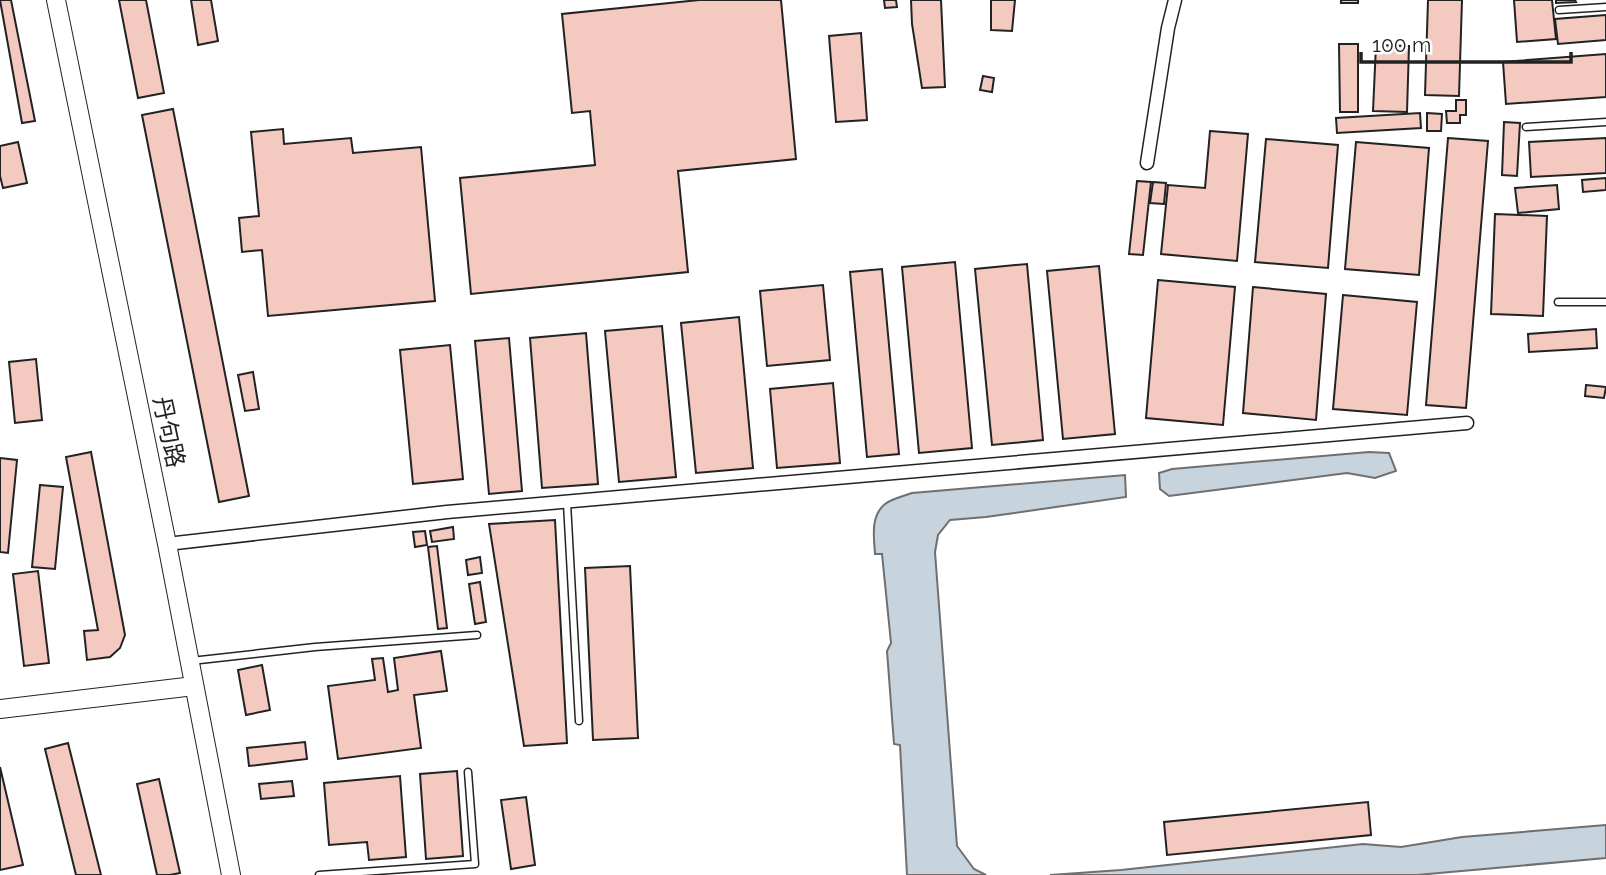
<svg xmlns="http://www.w3.org/2000/svg" width="1606" height="875" font-family="Raleway,'Noto Sans SC',sans-serif">
	<style>
		.water { fill: #c7d3dd; stroke: #6f6f6f; stroke-width: 2 }
		.building { fill: #f3c9c0; stroke: #222; stroke-width: 2 }
		.lines { fill: none; stroke-linecap: round; stroke-linejoin: round }
		.lane-casing { stroke: #222; stroke-width: 9 }
		.street-casing { stroke: #222; stroke-width: 15 }
		.secondary-casing { stroke: #222; stroke-width: 20 }
		.lane { stroke: #fff; stroke-width: 6 }
		.street { stroke: #fff; stroke-width: 12 }
		.secondary { stroke: #fff; stroke-width: 18 }
		.labels { text-anchor: middle; dominant-baseline: central; stroke-width: 5; stroke-linejoin: round; paint-order: stroke }
		.street-label { font-size: 24px; fill: #222; stroke: #fff }
	</style>
	<rect width="100%" height="100%" fill="#fff"/>
	<g class="water">
		<polygon points="1369,452 1389,453 1396,471 1375,478 1347,473 1169,496 1160,489 1159,473 1172,469"/>
		<path d="M 1125,475 L 1126,497 L 986,517 L 950,520 L 938,535 L 935,552 L 957,846 L 974,869 L 986,875 L 907,875 L 900,745 L 894,744 L 887,651 L 891,643 L 882,554 L 875,554 C 874,538 870,516 885,504 C 891,499 904,496 912,493 Z"/>
		<polygon points="1606,825 1606,858 1417,875 1050,875 1121,870 1363,844 1401,847 1462,837"/>
	</g>
	<g class="building">
		<polygon points="0,0 11,0 35,121 22,123"/>
		<polygon points="119,0 146,0 164,93 138,98"/>
		<polygon points="191,0 211,0 218,41 198,45"/>
		<polygon points="699,0 781,0 796,159 678,171 688,272 471,294 460,178 595,165 590,111 572,113 562,14"/>
		<polygon points="884,0 896,0 897,7 885,8"/>
		<polygon points="911,0 941,0 945,87 922,88 912,24"/>
		<polygon points="991,0 1015,0 1012,31 991,30"/>
		<rect x="1341" y="0" width="17" height="3"/>
		<polygon points="1428,0 1462,0 1459,96 1425,95"/>
		<polygon points="1514,0 1552,0 1556,39 1517,42"/>
		<polygon points="1556,0 1575,0 1576,2 1556,3"/>
		<polygon points="1606,15 1606,40 1558,44 1555,19"/>
		<polygon points="861,33 867,120 836,122 829,36"/>
		<polygon points="1339,44 1358,44 1358,112 1340,112"/>
		<polygon points="1376,45 1409,46 1407,112 1373,111"/>
		<polygon points="1606,54 1606,97 1506,104 1503,62"/>
		<polygon points="983,76 994,78 992,92 980,90"/>
		<polygon points="1456,100 1466,100 1466,115 1460,115 1460,123 1447,123 1446,111 1456,111"/>
		<polygon points="173,109 249,496 219,502 142,115"/>
		<polygon points="1420,113 1421,128 1337,133 1336,118"/>
		<polygon points="1427,113 1442,114 1441,131 1427,131"/>
		<polygon points="1504,122 1520,123 1517,176 1502,175"/>
		<polygon points="283,129 284,144 351,138 353,153 421,147 435,301 268,316 262,250 242,252 239,218 259,216 251,132"/>
		<polygon points="1210,131 1248,134 1237,261 1161,254 1168,185 1205,188"/>
		<polygon points="1448,138 1488,141 1466,408 1426,405"/>
		<polygon points="1606,138 1606,173 1531,177 1529,142"/>
		<polygon points="1266,139 1338,145 1328,268 1255,262"/>
		<polygon points="18,142 27,183 3,188 0,176 0,146"/>
		<polygon points="1356,142 1429,148 1419,275 1345,269"/>
		<polygon points="1606,178 1606,190 1583,192 1582,180"/>
		<polygon points="1137,181 1151,182 1143,255 1129,254"/>
		<polygon points="1153,182 1166,183 1164,204 1150,203"/>
		<polygon points="1557,185 1559,209 1518,213 1515,188"/>
		<polygon points="1495,214 1547,216 1543,316 1491,314"/>
		<polygon points="955,262 972,448 919,453 902,267"/>
		<polygon points="1027,264 1043,440 992,445 975,269"/>
		<polygon points="1099,266 1115,434 1063,439 1047,271"/>
		<polygon points="882,269 899,454 867,457 850,272"/>
		<polygon points="1158,280 1235,287 1223,425 1146,418"/>
		<polygon points="823,285 830,360 767,366 760,291"/>
		<polygon points="1253,287 1326,294 1316,420 1243,413"/>
		<polygon points="1343,295 1417,302 1407,415 1333,409"/>
		<polygon points="739,317 753,468 696,473 681,323"/>
		<polygon points="662,326 676,477 619,482 605,331"/>
		<polygon points="1596,329 1597,348 1529,352 1528,334"/>
		<polygon points="586,333 598,484 542,488 530,338"/>
		<polygon points="509,338 522,491 489,494 475,341"/>
		<polygon points="450,345 463,479 413,484 400,350"/>
		<polygon points="36,359 42,420 15,423 9,362"/>
		<polygon points="253,372 259,409 245,411 238,375"/>
		<polygon points="833,383 840,463 777,468 770,389"/>
		<polygon points="1586,385 1606,387 1604,398 1585,396"/>
		<polygon points="91,452 125,635 120,648 110,657 87,660 84,631 98,630 66,457"/>
		<polygon points="0,458 17,460 8,553 0,552"/>
		<polygon points="40,485 63,487 55,569 32,567"/>
		<polygon points="555,520 567,743 524,746 489,524"/>
		<polygon points="453,527 454,539 432,542 430,531"/>
		<polygon points="425,531 427,545 415,547 413,532"/>
		<polygon points="437,546 447,628 438,629 428,547"/>
		<polygon points="480,557 482,573 468,575 466,560"/>
		<polygon points="630,566 638,738 593,740 585,568"/>
		<polygon points="38,571 49,663 24,666 13,574"/>
		<polygon points="480,582 486,622 475,624 469,584"/>
		<polygon points="441,651 447,691 414,695 421,748 338,759 328,686 375,680 372,659 383,658 388,692 398,690 394,658"/>
		<polygon points="262,665 270,710 246,715 238,670"/>
		<polygon points="305,742 307,759 249,766 247,748"/>
		<polygon points="68,743 101,875 76,875 45,749"/>
		<polygon points="0,767 23,865 0,870"/>
		<polygon points="457,771 463,856 426,859 420,774"/>
		<polygon points="400,776 406,857 369,860 367,842 329,845 324,783"/>
		<polygon points="159,779 180,873 170,875 157,875 137,784"/>
		<polygon points="292,781 294,796 261,799 259,784"/>
		<polygon points="526,797 535,865 511,869 501,800"/>
		<polygon points="1368,802 1371,835 1167,855 1164,822"/>
	</g>
	<g class="lines">
		<defs>
			<g id="lane">
				<polyline points="1559,10 1606,7"/>
				<polyline points="1526,127 1606,122"/>
				<polyline points="1558,302 1606,302"/>
				<polyline points="567,503 579,721"/>
				<polyline points="191,661 315,647 477,635"/>
				<polyline points="319,875 475,864 468,772"/>
			</g>
			<g id="street">
				<polyline points="1147,163 1168,28 1175,0"/>
				<polyline points="167,544 447,512 1467,423"/>
			</g>
			<g id="secondary">
				<polyline points="56,0 167,544 231,875"/>
				<polyline points="0,709 194,686"/>
			</g>
		</defs>
		<use href="#lane" class="lane-casing"/>
		<use href="#street" class="street-casing"/>
		<use href="#secondary" class="secondary-casing"/>
		<use href="#lane" class="lane"/>
		<use href="#street" class="street"/>
		<use href="#secondary" class="secondary"/>
	</g>
	<g class="labels">
		<g class="street-label">
			<text transform="translate(169 432) rotate(78)">丹句路</text>
		</g>
	</g>
	<path d="M1361 52v10h210v-10" fill="none" stroke="#222222" stroke-width="3.5"/>
	<text x="1372" y="52" font-size="21" fill="#222222" stroke="#ffffff" stroke-width="5" paint-order="stroke">100 m</text>
</svg>
